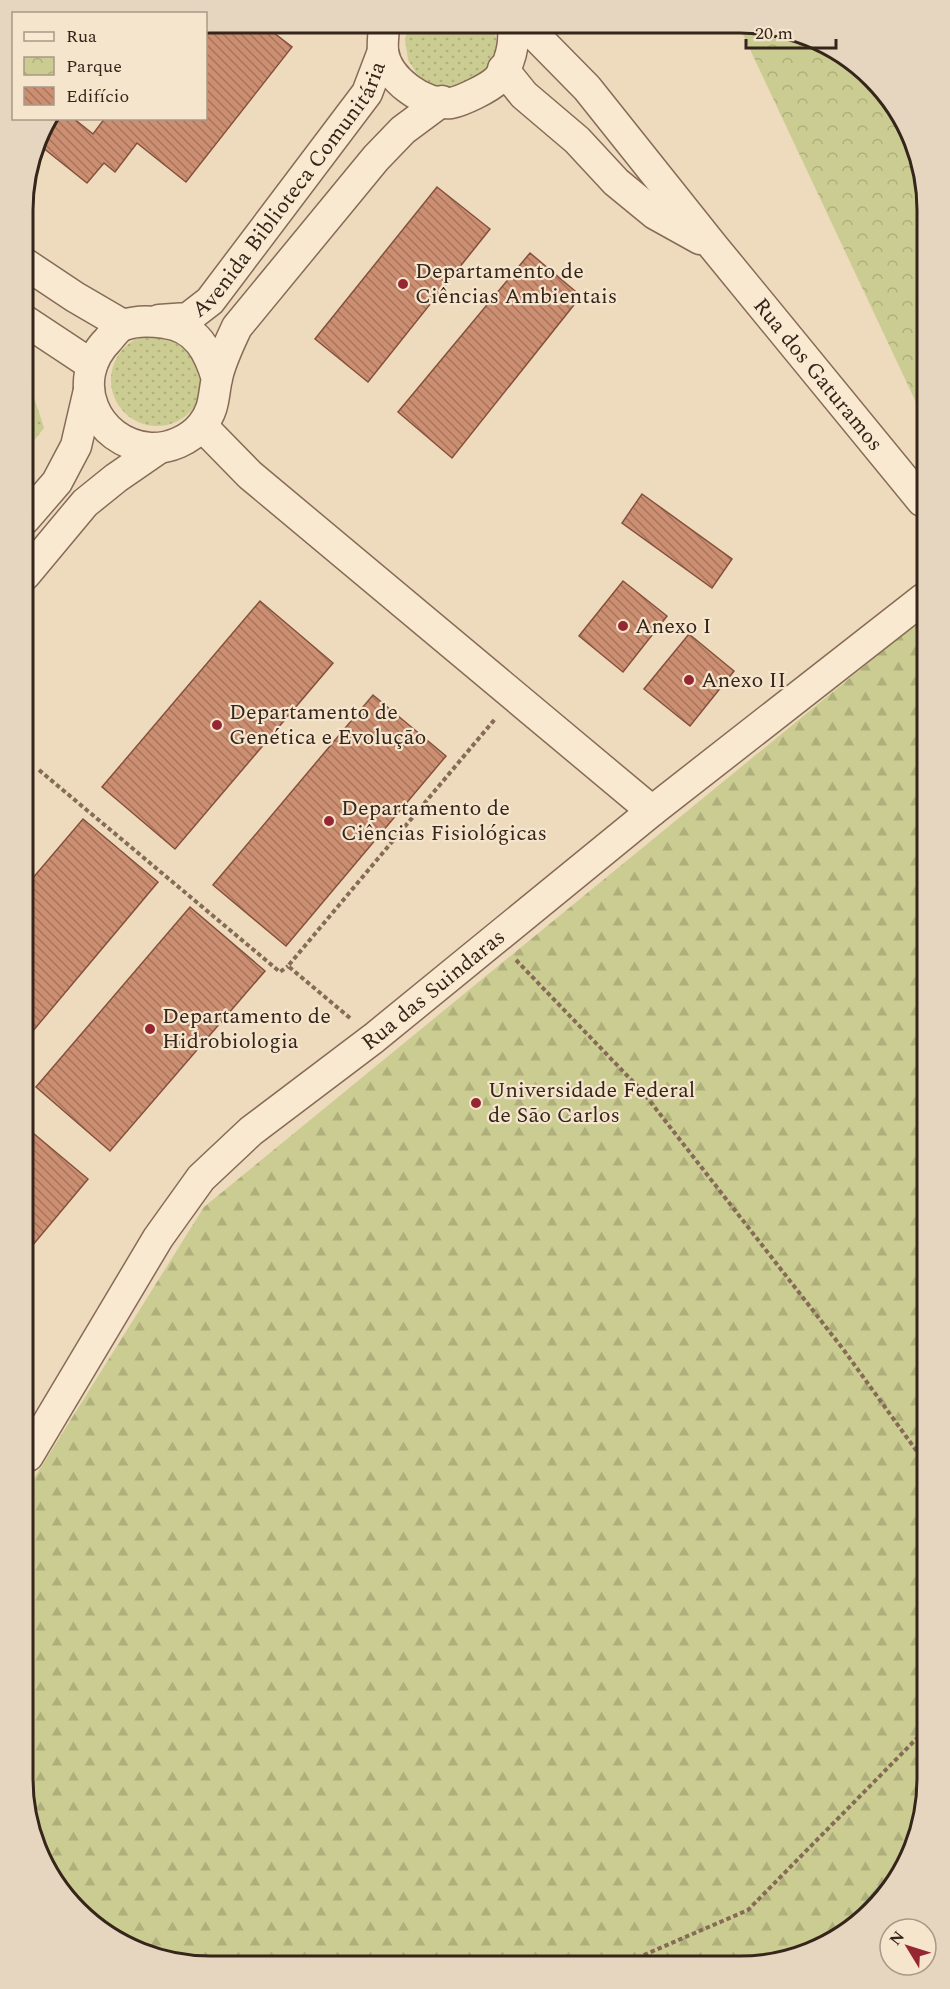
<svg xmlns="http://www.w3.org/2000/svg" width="950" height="1989" font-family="Spectral,serif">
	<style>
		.grass { fill: url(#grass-dots) }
		.forest { fill: url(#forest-firs) }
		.park { fill: url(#park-crowns) }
		.water { fill: url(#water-waves); stroke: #698d80; stroke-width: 1.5 }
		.building { fill: url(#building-back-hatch); stroke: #85513c; stroke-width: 1.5 }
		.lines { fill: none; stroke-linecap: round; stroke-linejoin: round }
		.minor-casing { stroke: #866b56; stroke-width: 33 }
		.path { stroke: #866b56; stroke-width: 4; stroke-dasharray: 4.5 3; stroke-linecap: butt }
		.minor { stroke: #f9e9d0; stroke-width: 30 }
		.poi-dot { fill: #962632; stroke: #f5e5cd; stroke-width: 2 }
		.labels { text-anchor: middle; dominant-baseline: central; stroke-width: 4.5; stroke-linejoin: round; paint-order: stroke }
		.street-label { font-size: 22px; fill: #35251b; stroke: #f5e5cd }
		.poi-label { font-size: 22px; fill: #35251b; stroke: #f5e5cd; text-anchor: start }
		.rim { fill: none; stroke: #35251b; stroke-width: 3 }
	</style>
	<defs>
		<pattern id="grass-dots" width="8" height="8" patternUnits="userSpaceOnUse" patternTransform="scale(1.5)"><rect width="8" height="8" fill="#cbcc91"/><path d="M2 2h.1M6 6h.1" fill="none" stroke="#afaf7c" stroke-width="1.8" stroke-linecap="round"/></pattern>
		<pattern id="forest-firs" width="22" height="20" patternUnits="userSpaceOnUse" patternTransform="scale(1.5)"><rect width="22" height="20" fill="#cbcc91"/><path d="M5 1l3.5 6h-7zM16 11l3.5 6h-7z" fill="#afaf7c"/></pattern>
		<pattern id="park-crowns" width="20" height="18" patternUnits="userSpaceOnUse" patternTransform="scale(1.5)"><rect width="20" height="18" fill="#cbcc91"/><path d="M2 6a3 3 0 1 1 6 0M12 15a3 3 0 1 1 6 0" fill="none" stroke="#afaf7c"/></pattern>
		<pattern id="water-waves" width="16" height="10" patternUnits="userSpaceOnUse" patternTransform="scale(1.5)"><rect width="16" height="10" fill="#a1bfb3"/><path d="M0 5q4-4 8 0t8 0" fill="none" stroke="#849b91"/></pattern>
		<pattern id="building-back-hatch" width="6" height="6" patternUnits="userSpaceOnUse" patternTransform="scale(1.5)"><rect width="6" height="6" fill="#cd8f72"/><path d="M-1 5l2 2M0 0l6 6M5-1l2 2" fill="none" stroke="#a7755d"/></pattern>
	</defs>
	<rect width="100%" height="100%" fill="#eedabd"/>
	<g class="grass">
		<polygon points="410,24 493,24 498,47 492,67 458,89 437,87 419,77 408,60 405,39"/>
		<circle cx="157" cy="380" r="46"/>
		<polygon points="25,375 27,376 44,428 25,452"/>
	</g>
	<polygon class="forest" points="923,618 927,1792 914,1847 831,1941 789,1960 174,1963 86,1920 48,1873 29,1828 28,1488 204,1207"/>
	<polygon class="park" points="739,26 776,26 864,69 896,106 921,161 922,415"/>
	<path class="water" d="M 914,1847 C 903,1881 863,1927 831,1941 Z"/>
	<g class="building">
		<polygon points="211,23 261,23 292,47 186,182 137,143 115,172 104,163 87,183 37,143 42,127 48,118 73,118 93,134 105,118 206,118 206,29"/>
		<polygon points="437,187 490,229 368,382 315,339"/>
		<polygon points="530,253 581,296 452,458 398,412"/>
		<polygon points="642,494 732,559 712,588 622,523"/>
		<polygon points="623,581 667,616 623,672 579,636"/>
		<polygon points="260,601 333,663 175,849 102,787"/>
		<polygon points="689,634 734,671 690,726 644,689"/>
		<polygon points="373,695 446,756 286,946 213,885"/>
		<polygon points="83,819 158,882 27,1038 26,886"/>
		<polygon points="190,907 265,971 110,1151 36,1087"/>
		<polygon points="27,1128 88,1179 27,1252"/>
	</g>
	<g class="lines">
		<defs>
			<g id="minor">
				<path d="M 384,24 C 384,32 382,43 383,51 C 387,79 424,106 451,103 C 462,101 489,88 497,80 C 510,67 516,42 512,24"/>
				<path id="s1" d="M 524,24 L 587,88 L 713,246 L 922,501"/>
				<polyline points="503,69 524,95 577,140 616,182 655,214 700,239"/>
				<polyline points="24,263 75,297 123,325"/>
				<polyline points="24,320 92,365"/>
				<path id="s2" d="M 159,320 L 188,318 L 210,301 L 367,93 L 383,51"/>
				<path d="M 217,379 C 209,352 197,327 165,323 C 152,321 137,320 124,325 C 118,327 112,335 108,340 C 68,380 95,443 150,448 C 169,449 190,440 202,425 C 215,409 213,396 217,378 C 221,360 229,344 237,327 L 376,158 L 403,130 L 442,101"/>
				<polyline points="202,426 250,475 652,811"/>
				<polyline points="25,519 57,482 76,446 89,390"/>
				<polyline points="25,575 85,503 116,478 158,449"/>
				<path id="s3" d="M 28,1456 L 158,1238 L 201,1178 L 251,1131 L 374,1038 L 652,811 L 923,599"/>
			</g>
		</defs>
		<use href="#minor" class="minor-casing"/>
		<g class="path">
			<polyline points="39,770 280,972 288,966"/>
			<polyline points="516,960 642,1091 843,1349 926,1464"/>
			<polyline points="350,1018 288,966 495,719"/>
			<polyline points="630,1961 748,1910 927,1728"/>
		</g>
		<use href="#minor" class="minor"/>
	</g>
	<g class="poi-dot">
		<circle cx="403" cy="284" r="6"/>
		<circle cx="623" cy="626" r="6"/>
		<circle cx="689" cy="680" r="6"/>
		<circle cx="217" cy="725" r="6"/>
		<circle cx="329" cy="821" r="6"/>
		<circle cx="150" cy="1029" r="6"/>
		<circle cx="476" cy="1103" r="6"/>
	</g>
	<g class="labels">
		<g class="street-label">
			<text stroke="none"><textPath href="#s2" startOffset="194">Avenida Biblioteca Comunitária</textPath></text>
			<text stroke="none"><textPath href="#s1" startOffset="458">Rua dos Gaturamos</textPath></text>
			<text stroke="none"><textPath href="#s3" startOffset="627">Rua das Suindaras</textPath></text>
		</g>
		<g class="poi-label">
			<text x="415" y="271">Departamento de<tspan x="415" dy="25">Ciências Ambientais</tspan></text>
			<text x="635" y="626">Anexo I</text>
			<text x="701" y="680">Anexo II</text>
			<text x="229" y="712">Departamento de<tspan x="229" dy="25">Genética e Evolução</tspan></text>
			<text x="341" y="808">Departamento de<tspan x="341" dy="25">Ciências Fisiológicas</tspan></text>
			<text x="162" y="1016">Departamento de<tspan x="162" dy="25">Hidrobiologia</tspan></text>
			<text x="488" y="1090">Universidade Federal<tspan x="488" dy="25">de São Carlos</tspan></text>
		</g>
	</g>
	<path d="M0 0H950V1989H0ZM210 33H740A177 177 0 0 1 917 210V1779A177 177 0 0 1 740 1956H210A177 177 0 0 1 33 1779V210A177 177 0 0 1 210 33Z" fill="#e6d6bf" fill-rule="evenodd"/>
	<path class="rim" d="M210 33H740A177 177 0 0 1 917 210V1779A177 177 0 0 1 740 1956H210A177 177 0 0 1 33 1779V210A177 177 0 0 1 210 33Z"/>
	<rect x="12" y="12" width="195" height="108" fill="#f5e5cd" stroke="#a89886" stroke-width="1.5"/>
	<rect x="24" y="32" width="30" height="9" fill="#f9e9d0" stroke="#a89886" stroke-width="1.5"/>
	<text x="66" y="42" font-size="18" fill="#35251b">Rua</text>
	<rect x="24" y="57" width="30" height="18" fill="url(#park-crowns)" stroke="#a89886" stroke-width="1.5"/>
	<text x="66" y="72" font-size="18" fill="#35251b">Parque</text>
	<rect x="24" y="87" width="30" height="18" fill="url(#building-back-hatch)" stroke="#a89886" stroke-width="1.5"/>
	<text x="66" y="102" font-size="18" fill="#35251b">Edifício</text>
	<g transform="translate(908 1947) rotate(308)"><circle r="28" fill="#f5e5cd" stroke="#a89886" stroke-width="1.5"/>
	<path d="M0-4.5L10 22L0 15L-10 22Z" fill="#962632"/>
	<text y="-9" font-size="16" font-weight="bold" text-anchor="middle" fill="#35251b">N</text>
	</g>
	<path d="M746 39v9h90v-9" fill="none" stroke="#35251b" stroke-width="3"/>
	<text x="755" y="39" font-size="18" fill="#35251b" stroke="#f5e5cd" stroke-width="4.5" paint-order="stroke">20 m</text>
</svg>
